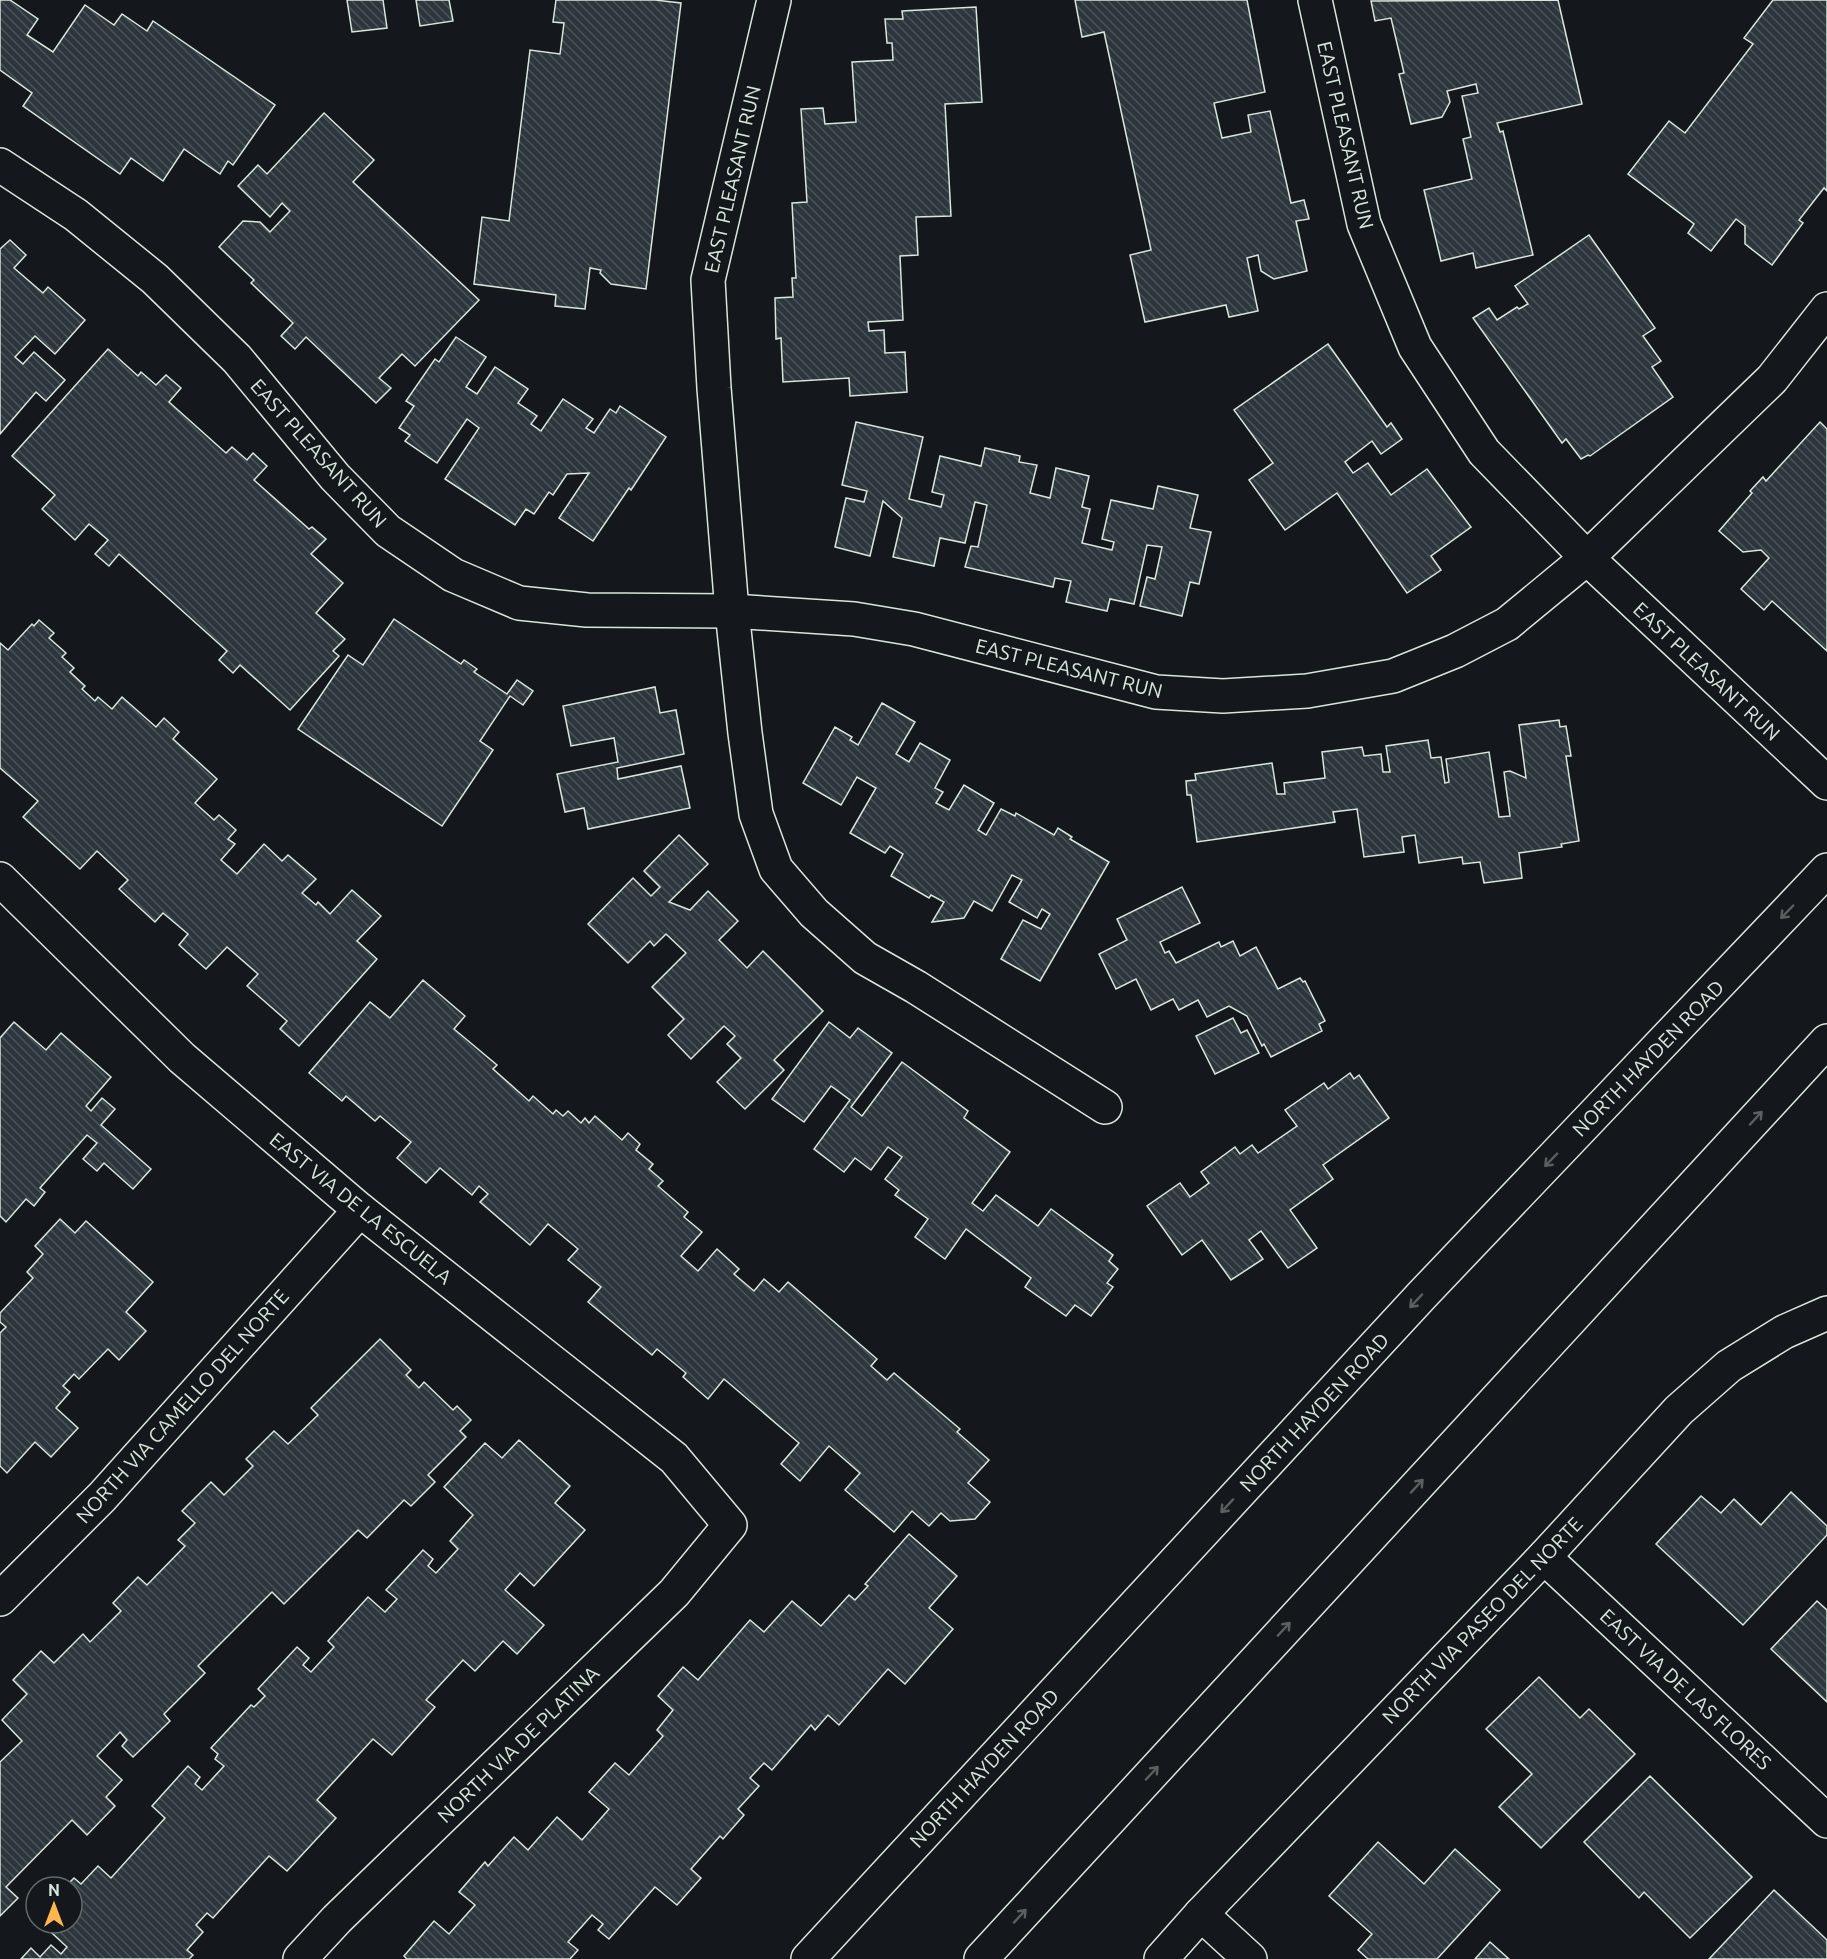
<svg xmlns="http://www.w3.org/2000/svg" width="1827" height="1959" font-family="Ubuntu,sans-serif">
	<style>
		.building { fill: url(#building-back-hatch); stroke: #d8e6dc; stroke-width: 1.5 }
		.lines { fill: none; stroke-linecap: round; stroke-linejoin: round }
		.minor-casing { stroke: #d8e6dc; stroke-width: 36 }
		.major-casing { stroke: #d8e6dc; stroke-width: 36 }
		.minor { stroke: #14181c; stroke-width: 33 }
		.major { stroke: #14181c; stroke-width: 33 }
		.oneway { stroke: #59605f }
		.labels { text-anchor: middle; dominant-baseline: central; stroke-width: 4.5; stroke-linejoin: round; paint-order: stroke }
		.street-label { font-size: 20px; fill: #d8e6dc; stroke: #14181c }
	</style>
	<defs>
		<pattern id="building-back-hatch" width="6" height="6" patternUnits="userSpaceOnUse" patternTransform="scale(1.5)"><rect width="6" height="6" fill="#2c363c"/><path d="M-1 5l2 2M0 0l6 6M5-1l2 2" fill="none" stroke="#4a5358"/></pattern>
	</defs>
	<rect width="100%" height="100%" fill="#14181c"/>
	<g class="building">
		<polygon points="0,0 10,0 38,19 27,35 53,52 85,5 114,25 122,14 147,31 153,21 275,105 233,165 228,161 220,174 184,149 163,181 131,158 120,174 23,106 32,93 0,70"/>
		<polygon points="347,0 383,0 387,28 352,32"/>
		<polygon points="416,0 449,0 453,21 420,26"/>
		<polygon points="556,0 655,0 681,3 646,289 611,284 600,273 601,270 590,268 585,309 555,306 556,295 474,284 482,217 509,221 530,50 560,54 564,23 553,22"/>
		<polygon points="1075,0 1247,0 1265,92 1214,103 1222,138 1251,132 1248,115 1270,111 1291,203 1304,200 1309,219 1296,221 1307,271 1274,279 1261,271 1258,255 1247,258 1258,311 1229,317 1226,305 1145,322 1130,255 1151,250 1104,32 1082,37"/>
		<polygon points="1558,0 1582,104 1497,123 1500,132 1503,131 1533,255 1476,268 1473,253 1441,261 1424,190 1472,179 1463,139 1471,137 1462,96 1478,93 1476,84 1447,91 1450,102 1442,117 1411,124 1399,74 1404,73 1391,18 1375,21 1371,1"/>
		<polygon points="1773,0 1827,0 1827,191 1824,188 1799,220 1803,223 1772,265 1745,244 1745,226 1736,219 1711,251 1688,233 1694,224 1628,174 1669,121 1685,133 1753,44 1744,38"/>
		<polygon points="976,7 982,102 945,104 951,216 916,217 918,255 900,256 903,320 868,322 869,331 884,330 885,353 905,352 907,392 850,396 849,378 783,382 781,338 776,339 775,298 793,297 792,278 796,278 792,203 807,202 801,109 823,108 825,124 856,122 852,62 893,60 892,43 887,43 885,19 903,19 902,11"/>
		<polygon points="324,113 374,160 353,182 479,300 415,366 402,354 379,378 391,388 376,403 306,337 295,349 281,336 293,323 251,283 254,280 219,247 243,221 260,222 270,232 290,211 282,203 270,217 238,186 258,165 267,174"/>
		<polygon points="1589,235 1655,328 1643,336 1661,361 1652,367 1673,397 1590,456 1588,455 1581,459 1566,439 1562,443 1473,318 1489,308 1497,320 1517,307 1519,309 1528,304 1515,286"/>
		<polygon points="10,240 26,255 14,268 43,293 48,287 85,320 55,354 35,336 15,357 23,364 34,352 65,380 46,401 36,392 0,434 0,249"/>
		<polygon points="456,337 486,357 466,387 477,394 495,367 528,389 518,403 537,416 531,424 541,431 563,399 593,419 586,428 594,433 610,409 616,413 620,406 666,437 631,490 629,488 593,541 559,518 589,473 567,474 553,495 549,492 534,514 526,509 515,525 445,479 479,428 467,419 437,463 405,441 410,435 399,428 414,406 406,401 435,359 439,362"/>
		<polygon points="1328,344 1387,427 1391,423 1402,439 1381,454 1372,441 1345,462 1353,473 1368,463 1391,495 1427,469 1471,527 1431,556 1441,570 1407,593 1337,493 1285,530 1249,480 1273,463 1234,410"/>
		<polygon points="108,349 138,376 141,372 156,385 166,375 181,388 169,402 226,453 232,447 247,460 253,453 267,466 254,480 309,529 312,527 326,539 311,554 343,583 316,613 345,639 333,651 339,656 290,710 240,665 233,673 219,660 227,651 119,554 109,566 95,554 108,540 89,524 75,540 42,509 55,495 12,456"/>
		<polygon points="856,422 923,437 909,499 941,507 944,495 932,492 940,456 981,466 985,448 1020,456 1019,462 1037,465 1030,493 1050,498 1056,468 1089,476 1082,507 1090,509 1082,543 1112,550 1114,542 1102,539 1111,500 1153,509 1158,486 1198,495 1190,528 1211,532 1199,584 1190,582 1182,616 1140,606 1147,577 1155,579 1162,547 1147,545 1134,604 1110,599 1107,611 1066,602 1071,581 1055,578 1053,587 965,567 971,546 978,547 987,505 975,502 965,543 940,538 934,566 893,557 902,518 883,501 870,556 835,547 846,498 864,502 867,491 842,485"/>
		<polygon points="1820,422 1827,429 1827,651 1772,601 1764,610 1741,589 1769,558 1761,550 1743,552 1719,531 1752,493 1750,491 1763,477 1766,481"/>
		<polygon points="394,619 461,664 464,660 477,669 474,672 507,694 517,680 533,691 523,705 510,696 480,741 493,750 442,826 298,729 348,655 363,665"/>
		<polygon points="39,620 54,633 49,638 66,653 62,657 74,668 70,672 85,686 82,689 95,701 98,697 112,709 122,697 156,727 164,718 179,732 173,739 217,779 195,803 214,820 219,815 236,830 228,839 235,844 221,860 237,874 264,844 282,861 288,855 316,879 302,893 316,905 318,902 330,914 352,890 381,916 357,941 377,959 299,1046 280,1029 287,1021 247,986 258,974 227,947 206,969 179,945 188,934 163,913 155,922 119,889 128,880 97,851 80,869 23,817 38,801 0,768 0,643 8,650 32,624 34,626"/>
		<polygon points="655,687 660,713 676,710 684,754 617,768 618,779 681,766 690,808 588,829 584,808 565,812 557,774 618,762 614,738 571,746 563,706"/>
		<polygon points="882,703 915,722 896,754 909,762 920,743 950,760 935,788 943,792 936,803 949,810 964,785 994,803 978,830 986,835 1001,809 1015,816 1016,813 1054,835 1058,828 1072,837 1070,839 1109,862 1040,981 1001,959 1023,920 1041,929 1050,914 1042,909 1037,918 1009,902 1022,880 1012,875 992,911 974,901 964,918 932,922 944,902 931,895 929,898 891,876 903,854 890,846 885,853 850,833 876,788 857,777 841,805 803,783 835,727 852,737 850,740 858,745"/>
		<polygon points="1559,720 1560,727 1566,726 1571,756 1566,756 1579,841 1561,844 1562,847 1519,853 1522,878 1484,883 1480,862 1463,864 1462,857 1419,863 1415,835 1402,837 1404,852 1364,857 1357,809 1333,812 1335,822 1197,842 1191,795 1187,795 1186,781 1196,780 1195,774 1272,763 1277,794 1285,794 1284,783 1325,778 1322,752 1362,747 1364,756 1381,754 1383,772 1390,772 1386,746 1428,740 1431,758 1441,757 1445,783 1449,782 1446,759 1489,752 1499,817 1510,816 1504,772 1510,771 1526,778 1519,725"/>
		<polygon points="679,835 708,864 669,902 690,910 708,891 738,921 719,940 747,968 763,951 823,1011 774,1060 784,1070 745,1109 717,1082 741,1058 727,1044 735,1036 724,1026 691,1059 668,1035 684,1019 652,987 686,953 666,934 654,946 650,941 628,963 588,924 633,878 651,896 660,887 644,871"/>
		<polygon points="1182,887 1200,923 1160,942 1165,953 1169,951 1176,963 1219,942 1221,947 1233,941 1240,956 1256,947 1278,989 1300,978 1303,982 1305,981 1325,1021 1319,1024 1322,1031 1271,1057 1264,1044 1262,1046 1247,1016 1229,1006 1207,1017 1198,1000 1179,1010 1173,999 1151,1010 1136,979 1116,989 1099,954 1127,940 1117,919"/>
		<polygon points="423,980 465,1016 454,1029 497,1065 493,1069 529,1101 533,1096 553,1114 556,1110 563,1116 568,1111 581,1123 585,1118 589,1123 595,1116 622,1140 628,1133 640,1144 636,1150 653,1164 649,1169 663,1181 658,1186 688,1212 684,1217 702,1232 681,1256 698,1271 717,1249 739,1269 734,1274 754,1291 764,1279 779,1292 788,1282 877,1359 871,1366 887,1380 894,1373 960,1429 957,1432 989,1460 968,1483 990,1502 975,1519 950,1521 941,1513 929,1526 912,1511 894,1532 845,1490 860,1473 829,1446 800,1481 781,1464 799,1443 724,1379 708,1399 683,1377 686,1373 657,1349 652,1355 588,1302 601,1287 568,1260 578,1249 548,1224 530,1245 480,1202 488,1194 479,1186 472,1195 440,1168 426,1183 397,1158 411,1142 380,1116 375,1121 346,1096 342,1101 309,1073 370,1002 390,1018"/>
		<polygon points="1233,1018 1241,1033 1247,1030 1259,1053 1215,1074 1196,1036"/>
		<polygon points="14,1022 46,1050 61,1033 111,1077 86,1106 91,1111 102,1098 115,1109 101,1125 151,1169 133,1189 104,1163 97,1171 83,1159 97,1143 87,1135 40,1188 45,1192 34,1206 26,1199 6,1222 0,1216 0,1038"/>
		<polygon points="829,1022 850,1038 858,1028 892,1053 851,1107 862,1116 902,1062 968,1111 964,1118 1010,1152 972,1203 983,1211 996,1195 1038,1226 1051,1209 1113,1255 1109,1261 1118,1269 1107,1283 1113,1287 1091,1316 1075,1305 1066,1316 1025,1287 1031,1278 966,1229 945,1259 915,1237 928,1219 895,1195 899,1190 885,1179 902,1157 888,1147 871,1170 855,1158 844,1172 814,1149 850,1100 831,1086 804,1122 772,1099"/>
		<polygon points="1350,1073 1354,1079 1359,1075 1389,1118 1323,1165 1333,1179 1290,1210 1317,1248 1288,1268 1261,1231 1249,1240 1263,1259 1231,1280 1202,1240 1182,1255 1147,1206 1180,1183 1190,1197 1209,1183 1201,1172 1235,1147 1240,1154 1252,1145 1258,1153 1297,1126 1285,1110 1324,1083 1328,1089"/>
		<polygon points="60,1219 75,1233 86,1221 153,1282 126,1312 146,1331 119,1360 108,1349 79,1379 74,1374 63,1386 70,1392 56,1408 78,1428 51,1457 35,1442 7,1473 0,1466 0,1333 6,1327 0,1322 0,1313 33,1278 27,1272 43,1254 35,1246"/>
		<polygon points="380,1339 411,1370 406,1375 419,1388 424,1382 453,1410 457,1406 471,1420 460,1431 466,1437 428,1475 435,1482 411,1506 404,1500 367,1538 358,1530 284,1604 272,1592 198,1666 205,1673 164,1714 170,1721 133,1757 122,1746 127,1740 120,1732 97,1756 122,1780 106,1797 115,1806 87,1835 72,1820 6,1887 18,1898 0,1916 0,1762 22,1741 2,1720 27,1694 13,1680 41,1651 54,1663 83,1634 90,1642 121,1611 113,1603 138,1577 147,1585 185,1546 178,1540 195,1523 182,1511 211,1482 224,1495 253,1466 246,1459 274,1431 288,1444 318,1415 311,1408"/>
		<polygon points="519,1440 570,1486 555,1503 585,1530 534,1586 520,1573 505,1590 544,1625 517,1654 503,1641 475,1671 463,1660 426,1700 435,1707 392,1755 373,1739 317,1800 336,1818 287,1871 269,1856 213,1918 207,1913 196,1925 203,1932 187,1950 193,1955 189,1959 21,1959 31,1948 40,1957 51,1945 61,1954 67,1947 41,1923 72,1923 72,1887 65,1887 74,1878 81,1884 98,1866 111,1878 165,1818 152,1806 188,1766 200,1777 195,1784 202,1790 224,1766 215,1759 218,1754 211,1748 251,1705 254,1707 265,1696 258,1689 297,1647 309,1658 303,1665 311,1672 334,1647 328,1641 368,1597 385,1612 397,1599 386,1590 423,1550 433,1559 428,1566 436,1573 458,1549 450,1541 473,1515 444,1487 485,1443 502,1458"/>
		<polygon points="1791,1492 1827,1526 1827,1535 1743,1625 1656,1544 1701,1496 1721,1513 1734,1499 1761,1525"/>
		<polygon points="909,1534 957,1576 929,1608 953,1629 905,1684 888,1669 839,1725 828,1715 815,1730 811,1725 772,1770 764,1763 750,1778 759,1786 738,1809 744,1815 723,1839 720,1836 691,1869 701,1878 677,1905 655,1887 609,1939 598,1930 603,1924 592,1915 568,1942 578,1950 570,1959 407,1959 404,1956 434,1921 449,1934 475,1905 459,1892 485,1862 488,1866 514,1837 528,1850 557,1817 582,1840 609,1809 589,1792 615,1763 629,1775 663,1736 657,1730 673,1710 658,1696 683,1667 698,1680 750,1620 764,1632 792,1601 821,1626 849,1595 855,1600 868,1586 865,1584"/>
		<polygon points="1817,1601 1827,1610 1827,1702 1771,1649"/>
		<polygon points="1539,1677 1580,1718 1589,1709 1635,1754 1541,1848 1499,1807 1532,1774 1486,1729"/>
		<polygon points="1650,1776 1752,1877 1690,1938 1644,1892 1639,1898 1584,1842"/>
		<polygon points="1378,1842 1424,1884 1455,1849 1500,1890 1437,1959 1368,1959 1358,1950 1372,1934 1329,1896"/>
		<polygon points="1774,1890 1827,1940 1827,1959 1709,1959"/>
		<polygon points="1490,1942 1509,1959 1475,1959"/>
	</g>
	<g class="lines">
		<defs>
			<g id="minor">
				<polyline points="774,0 708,280 714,388 732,611 745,733 756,814 776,869 814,913 865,958 916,987 1105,1107"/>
				<polyline points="1315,0 1364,224 1415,347 1484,452 1587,558 1772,379 1827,309"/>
				<polyline points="0,165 76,215 155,279 237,359 335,477 388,531 453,575 519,603 587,610 732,611 854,619 914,629 1156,692 1223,696 1307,691 1393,676 1455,651 1507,624 1587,558 1827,783"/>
				<polyline points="0,879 182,1058 360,1210 674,1458 730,1525 674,1593 337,1919 300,1959"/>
				<polyline points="1544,1557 1827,1821"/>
				<polyline points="0,1599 102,1497 360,1210"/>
				<polyline points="1201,1914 1250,1959"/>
				<polyline points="1161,1959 1201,1914 1544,1557 1679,1410 1729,1366 1784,1332 1827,1313"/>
			</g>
			<g id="major">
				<polyline points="808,1959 1423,1294 1827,870"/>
				<polyline points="981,1959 1827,1041"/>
			</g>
		</defs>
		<use href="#minor" class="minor-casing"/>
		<use href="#major" class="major-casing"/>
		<use href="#minor" class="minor"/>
		<use href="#major" class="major"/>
	</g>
	<defs><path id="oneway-shaft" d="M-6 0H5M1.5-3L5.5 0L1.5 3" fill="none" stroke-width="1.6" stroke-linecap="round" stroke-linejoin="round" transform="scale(1.5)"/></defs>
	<g class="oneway">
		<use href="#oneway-shaft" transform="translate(1787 912) rotate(134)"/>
		<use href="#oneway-shaft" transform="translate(1756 1118) rotate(-47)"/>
		<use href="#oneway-shaft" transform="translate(1551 1160) rotate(134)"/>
		<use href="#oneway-shaft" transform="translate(1416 1301) rotate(133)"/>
		<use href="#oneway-shaft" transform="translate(1417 1486) rotate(-47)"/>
		<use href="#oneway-shaft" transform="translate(1227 1506) rotate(133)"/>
		<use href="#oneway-shaft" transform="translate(1284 1629) rotate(-47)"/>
		<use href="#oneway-shaft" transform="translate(1152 1773) rotate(-47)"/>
		<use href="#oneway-shaft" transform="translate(1020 1916) rotate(-47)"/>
	</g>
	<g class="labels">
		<g class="street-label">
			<text transform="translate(1346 135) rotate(77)">EAST PLEASANT RUN</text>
			<text transform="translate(732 179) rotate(-77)">EAST PLEASANT RUN</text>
			<text transform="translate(319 453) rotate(48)">EAST PLEASANT RUN</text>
			<text transform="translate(1069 668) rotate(14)">EAST PLEASANT RUN</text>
			<text transform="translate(1707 671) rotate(43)">EAST PLEASANT RUN</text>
			<text transform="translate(1648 1058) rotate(-46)">NORTH HAYDEN ROAD</text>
			<text transform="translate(361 1208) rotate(39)">EAST VIA DE LA ESCUELA</text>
			<text transform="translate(182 1406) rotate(-48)">NORTH VIA CAMELLO DEL NORTE</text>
			<text transform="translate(1314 1412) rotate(-47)">NORTH HAYDEN ROAD</text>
			<text transform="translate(1482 1620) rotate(-46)">NORTH VIA PASEO DEL NORTE</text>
			<text transform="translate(1686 1689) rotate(43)">EAST VIA DE LAS FLORES</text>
			<text transform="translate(518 1744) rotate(-44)">NORTH VIA DE PLATINA</text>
			<text transform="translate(984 1768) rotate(-47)">NORTH HAYDEN ROAD</text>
		</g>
	</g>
	<g transform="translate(54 1905)"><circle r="28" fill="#14181c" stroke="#626a69" stroke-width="1.5"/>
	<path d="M0-4.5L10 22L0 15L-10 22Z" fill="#ffb74d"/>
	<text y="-9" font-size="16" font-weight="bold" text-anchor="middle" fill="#d8e6dc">N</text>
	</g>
</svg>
